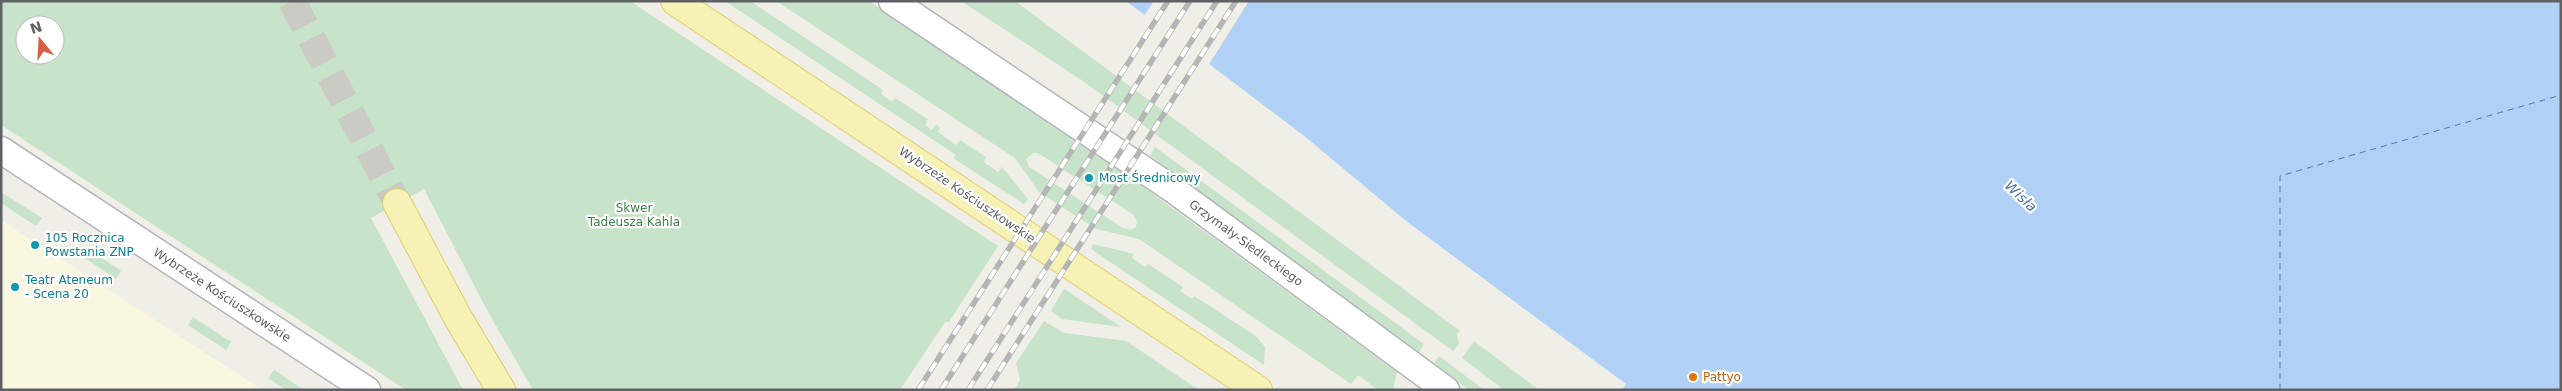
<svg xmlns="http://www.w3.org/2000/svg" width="2562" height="391" font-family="'DejaVu Sans',sans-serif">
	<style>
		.commercial { fill: #faf7e0 }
		.green { fill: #c7e3c9; fill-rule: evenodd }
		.water { fill: #b0d0f5 }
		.pier { fill: #efeee7 }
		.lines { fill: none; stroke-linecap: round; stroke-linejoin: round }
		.ferry { stroke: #5276ae; stroke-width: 1; stroke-dasharray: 6 5; stroke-linecap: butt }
		.primary-tunnel { stroke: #cbcbc6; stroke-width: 28; stroke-dasharray: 28 14; stroke-linecap: butt }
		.street-casing { stroke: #b4b6ba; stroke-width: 29 }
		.primary-casing { stroke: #e1cd6d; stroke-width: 30 }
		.street { stroke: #fff; stroke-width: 26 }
		.primary { stroke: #f6f2b5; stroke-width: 28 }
		.rail-casing { stroke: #b4b5b5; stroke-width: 5.5 }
		.rail { stroke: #fff; stroke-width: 4; stroke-dasharray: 11; stroke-linecap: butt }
		.culture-dot { fill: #0f9aa8; stroke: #fff; stroke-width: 2 }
		.food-dot { fill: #e8710a; stroke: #fff; stroke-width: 2 }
		.labels { text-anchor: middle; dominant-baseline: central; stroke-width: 4.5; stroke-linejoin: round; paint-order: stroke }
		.culture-label { font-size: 12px; fill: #0d838f; stroke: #fff; text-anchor: start }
		.street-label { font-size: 12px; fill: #5e6165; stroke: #fff }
		.park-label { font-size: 12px; fill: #40824a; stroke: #fff }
		.food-label { font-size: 12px; fill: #c56008; stroke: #fff; text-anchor: start }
		.water-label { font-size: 14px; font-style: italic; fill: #5276ae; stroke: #fff }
	</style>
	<rect width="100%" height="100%" fill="#efeee7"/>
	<polygon class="commercial" points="1,220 66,262 262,390 1,390"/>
	<g class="green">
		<path d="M 1,1 L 630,1 L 998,246 L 949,322 L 945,322 L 900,390 L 533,390 L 488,312 L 424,189 L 371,218 L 463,390 L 406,390 L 1,125 ZM 25,25 L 55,25 L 55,55 L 25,55 Z"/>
		<polygon points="725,1 750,1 883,90 881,94 892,102 895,98 928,119 925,125 932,130 936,124 940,128 938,132 956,145 960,140 986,157 984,162 998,172 1002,167 1028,199 1024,204 953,158 956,155"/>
		<path d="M 776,1 L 869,1 L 1138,183 L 1397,372 L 1393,390 L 1378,390 L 1358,375 L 1351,384 L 1139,239 L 1096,229 L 1039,192 L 1015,158 ZM 1033,153 L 1038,153 L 1134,215 L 1137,222 L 1136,227 L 1131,230 L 1123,228 L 1029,167 L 1026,159 Z"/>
		<polygon points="961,1 1015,1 1460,331 1457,334 1459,344 1453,351 1080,79"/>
		<polygon points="1155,147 1424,344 1419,352 1150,156"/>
		<polygon points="1,192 42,218 36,226 1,203"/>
		<polygon points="1093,244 1134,254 1132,258 1145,267 1148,264 1183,287 1180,291 1192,299 1194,296 1256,336 1265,347 1264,365 1091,249"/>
		<polygon points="88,249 121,271 116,279 82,256"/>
		<polygon points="1064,289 1121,327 1062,319 1051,311"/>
		<polygon points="193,317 231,342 226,350 188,325"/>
		<polygon points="1044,321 1064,333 1126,341 1199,390 1014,390 1020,380 1016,363"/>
		<polygon points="1474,341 1539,390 1504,390 1462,358"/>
		<polygon points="1439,356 1484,390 1469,390 1434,363"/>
		<polygon points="274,370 304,390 286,390 268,378"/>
	</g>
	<polygon class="water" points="1126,1 2561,1 2561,390 1622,390 1626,384 1410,224 1303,135"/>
	<polygon class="pier" points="1154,1 1249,1 1208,66 1143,17"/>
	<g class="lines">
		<polyline class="ferry" points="2280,390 2280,176 2561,95"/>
		<polyline class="primary-tunnel" points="292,1 397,203"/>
		<defs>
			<g id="street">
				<polyline points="892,1 1174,190 1446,390"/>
				<polyline points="1,150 367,390"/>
			</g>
			<g id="primary">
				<polyline points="675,1 1258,390"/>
				<polyline points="397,203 458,318 501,390"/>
			</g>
		</defs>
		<use href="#street" class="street-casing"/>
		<use href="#primary" class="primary-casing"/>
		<use href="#street" class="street"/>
		<use href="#primary" class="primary"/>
		<defs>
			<g id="rail">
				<polyline points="918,390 1168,1"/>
				<polyline points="941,390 1190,1"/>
				<polyline points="968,390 1217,1"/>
				<polyline points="987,390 1236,1"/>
			</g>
		</defs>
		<use href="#rail" class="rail-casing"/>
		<use href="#rail" class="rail"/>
	</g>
	<g class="culture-dot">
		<circle cx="1089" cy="178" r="5"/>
		<circle cx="35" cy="245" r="5"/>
		<circle cx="15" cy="287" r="5"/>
	</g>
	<circle class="food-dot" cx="1693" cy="377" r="5"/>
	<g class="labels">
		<g class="culture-label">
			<text x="1099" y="178">Most Średnicowy</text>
			<text x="45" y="238">105 Rocznica<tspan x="45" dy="14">Powstania ZNP</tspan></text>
			<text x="25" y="280">Teatr Ateneum<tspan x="25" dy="14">- Scena 20</tspan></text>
		</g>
		<g class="street-label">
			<text transform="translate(967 195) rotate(34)">Wybrzeże Kościuszkowskie</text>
			<text transform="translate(1246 243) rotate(36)">Grzymały-Siedleckiego</text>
			<text transform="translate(222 295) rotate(33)">Wybrzeże Kościuszkowskie</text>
		</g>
		<g class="park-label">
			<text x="634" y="208">Skwer<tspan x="634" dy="14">Tadeusza Kahla</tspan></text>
		</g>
		<g class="food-label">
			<text x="1703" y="377">Pattyo</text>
		</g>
		<g class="water-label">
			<text transform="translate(2021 196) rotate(43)">Wisła</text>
		</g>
	</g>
	<rect width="2562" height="391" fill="none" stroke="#5e6165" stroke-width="5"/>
	<g transform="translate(40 40) rotate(342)"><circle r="24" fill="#ffffff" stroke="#bfc0c1"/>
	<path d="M0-4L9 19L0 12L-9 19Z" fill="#d56046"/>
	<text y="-8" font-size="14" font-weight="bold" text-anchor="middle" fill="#5e6165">N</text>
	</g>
</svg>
